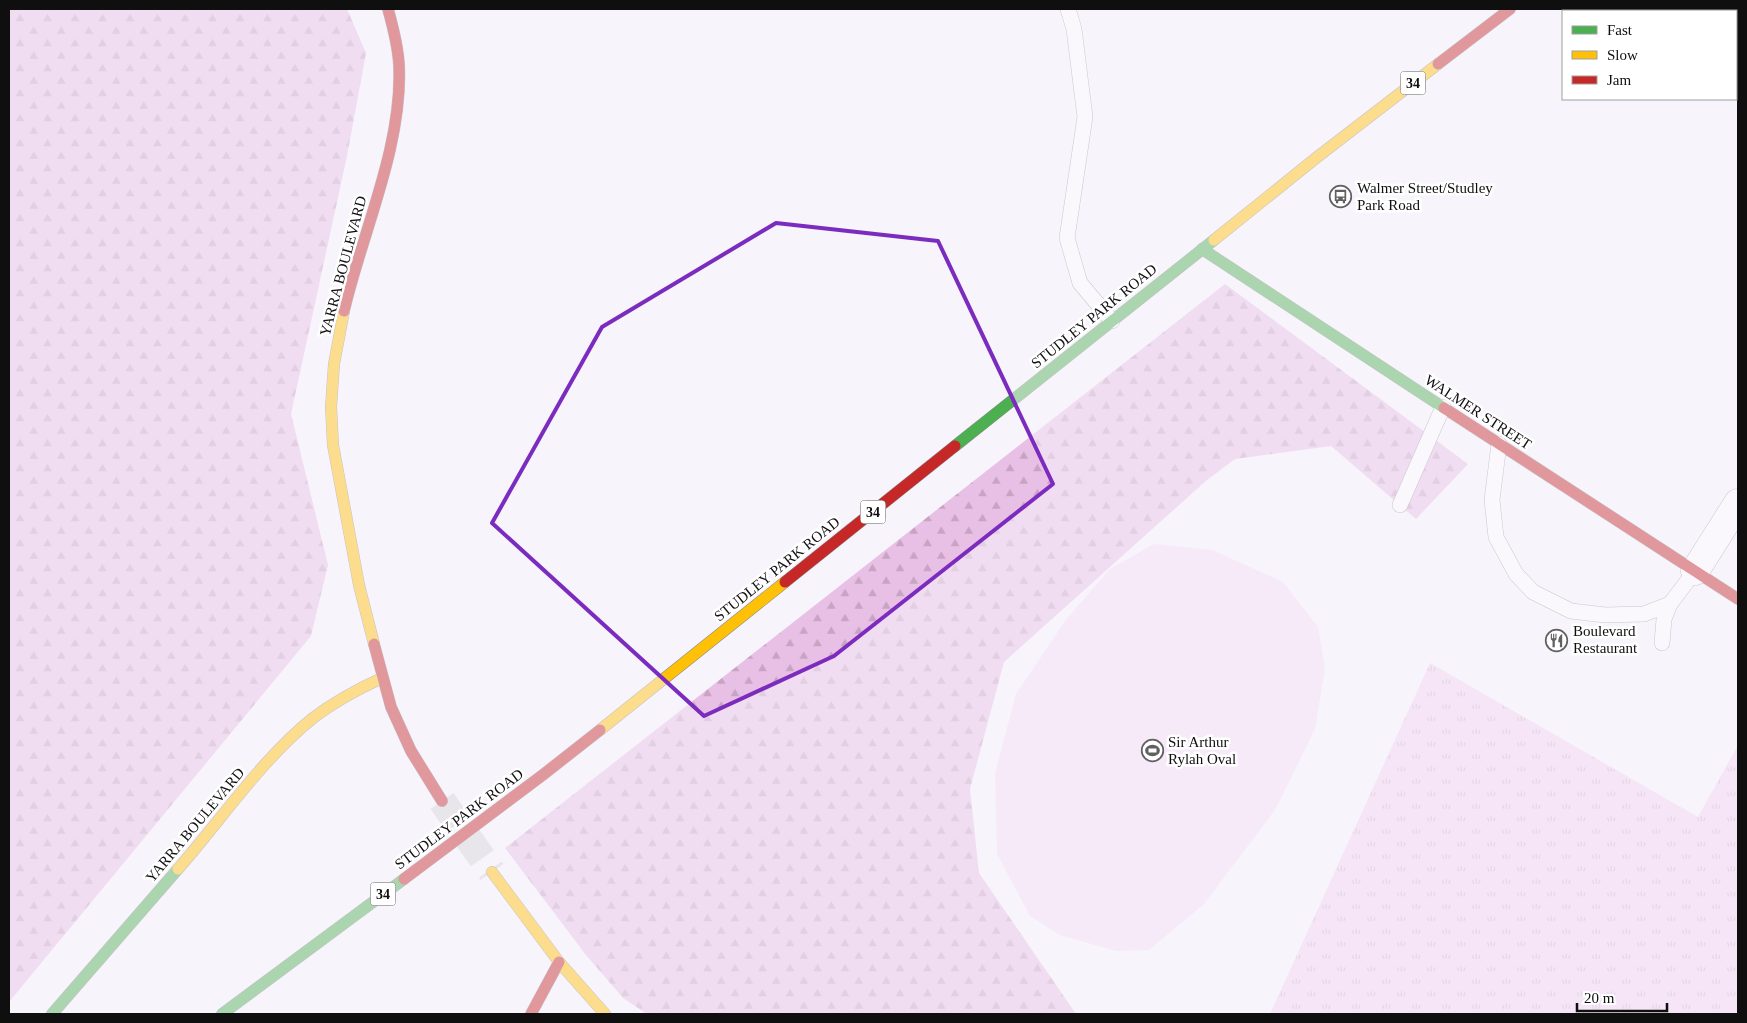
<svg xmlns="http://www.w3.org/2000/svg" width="1747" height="1023" font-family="'Times New Roman',serif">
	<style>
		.grass { fill: url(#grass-tufts) }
		.forest { fill: url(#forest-firs) }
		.pitch { fill: #f4ddf7 }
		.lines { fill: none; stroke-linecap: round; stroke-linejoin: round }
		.secondary-tunnel { stroke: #d4d2d8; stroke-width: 28; stroke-dasharray: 28 14; stroke-linecap: butt }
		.lane-casing { stroke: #939296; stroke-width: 16 }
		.street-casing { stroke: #939296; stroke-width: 29 }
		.fast-casing { stroke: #8a898c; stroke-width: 12 }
		.slow-casing { stroke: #8a898c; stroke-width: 12 }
		.jam-casing { stroke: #8a898c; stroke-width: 12 }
		.lane { stroke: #fefdff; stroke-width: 15 }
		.street { stroke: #fefdff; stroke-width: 28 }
		.fast { stroke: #4caf50; stroke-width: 11 }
		.slow { stroke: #ffc107; stroke-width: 11 }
		.jam { stroke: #c62828; stroke-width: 11 }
		.marked { fill: none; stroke: #7b2cbf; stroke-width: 4; stroke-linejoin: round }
		.labels { text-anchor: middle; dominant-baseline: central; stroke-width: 5; stroke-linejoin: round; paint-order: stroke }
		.shield { fill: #fff; stroke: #575757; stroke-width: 1 }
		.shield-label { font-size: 14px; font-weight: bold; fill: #0f0f0f }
		.poi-label { font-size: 15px; fill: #0f0f0f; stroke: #fff; text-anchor: start }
		.street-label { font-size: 15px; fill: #0f0f0f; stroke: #fff }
	</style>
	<defs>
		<pattern id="grass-tufts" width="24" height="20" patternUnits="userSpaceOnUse" patternTransform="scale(1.25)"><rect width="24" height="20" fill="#f1d3f0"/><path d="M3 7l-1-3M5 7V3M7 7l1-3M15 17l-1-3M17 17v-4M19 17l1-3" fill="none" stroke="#cdb4cd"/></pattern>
		<pattern id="forest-firs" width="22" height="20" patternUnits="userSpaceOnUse" patternTransform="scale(1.25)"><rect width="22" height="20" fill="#e9c0e5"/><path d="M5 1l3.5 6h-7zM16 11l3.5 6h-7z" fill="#c7a4c3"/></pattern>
	</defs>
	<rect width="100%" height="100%" fill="#f7f4fc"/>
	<polygon class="grass" points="1430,663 1698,817 1738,745 1738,1014 1270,1014"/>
	<g class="forest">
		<polygon points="9,9 347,9 366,53 347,156 291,414 328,565 311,636 9,1002"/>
		<polygon points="1225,284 1468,464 1416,519 1331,446 1235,459 1207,480 1004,662 970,789 979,873 1076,1014 647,1014 623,998 586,955 505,848"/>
	</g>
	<polygon class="pitch" points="1154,544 1212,550 1283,582 1318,627 1325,669 1315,729 1275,810 1204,904 1149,950 1116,951 1060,935 1030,916 997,854 995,773 1016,694 1065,621 1110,569"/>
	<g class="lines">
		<polyline class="secondary-tunnel" points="442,801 492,872"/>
		<defs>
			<g id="lane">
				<polyline points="1068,9 1074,29 1085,117 1067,238 1080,283 1112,321"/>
				<polyline points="1499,444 1492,500 1496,537 1516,574 1533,592 1571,611 1605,615 1644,614 1670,604 1695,571"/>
				<polyline points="1400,505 1443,407"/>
				<polyline points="1662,643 1664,619 1670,604"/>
			</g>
			<polyline id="street" points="1695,571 1738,503"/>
			<g id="fast">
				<polyline points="1202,249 1444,408"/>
				<polyline points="955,446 1214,240"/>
				<polyline points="52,1014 178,869"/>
				<polyline points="222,1014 404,879"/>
			</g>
			<g id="slow">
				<polyline points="1214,240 1316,158 1438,64"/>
				<polyline points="344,311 334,364 331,407 333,445 359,585 374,644"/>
				<polyline points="600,730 785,582"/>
				<path d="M 178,869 C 221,820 262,759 313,718 C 334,702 358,689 382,678"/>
				<polyline points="492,872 559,962 605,1014"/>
			</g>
			<g id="jam">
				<polyline points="1438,64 1510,9"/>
				<path d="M 344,311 C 362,233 403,146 399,65 C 398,46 393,27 388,9"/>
				<polyline points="1444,408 1738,599"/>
				<polyline points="785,582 955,446"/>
				<polyline points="374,644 391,707 411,751 442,801"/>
				<polyline points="404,879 544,774 600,730"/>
				<polyline points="531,1014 559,962"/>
			</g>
		</defs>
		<use href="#lane" class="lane-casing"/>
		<use href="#street" class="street-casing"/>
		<use href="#fast" class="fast-casing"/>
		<use href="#slow" class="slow-casing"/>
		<use href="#jam" class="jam-casing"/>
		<use href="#lane" class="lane"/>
		<use href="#street" class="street"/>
		<use href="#fast" class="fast"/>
		<use href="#slow" class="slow"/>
		<use href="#jam" class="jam"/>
	</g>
	<path d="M0 0H1747V1023H0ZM 776,223 L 938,241 L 1053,484 L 834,656 L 704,716 L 492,523 L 602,327 Z" fill="#f7f4fc" fill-opacity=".55" fill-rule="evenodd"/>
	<path class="marked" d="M 776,223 L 938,241 L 1053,484 L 834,656 L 704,716 L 492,523 L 602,327 Z"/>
	<defs>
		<symbol id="bus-ring" viewBox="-11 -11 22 22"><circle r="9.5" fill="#fff" stroke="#605f62" stroke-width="1.5"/><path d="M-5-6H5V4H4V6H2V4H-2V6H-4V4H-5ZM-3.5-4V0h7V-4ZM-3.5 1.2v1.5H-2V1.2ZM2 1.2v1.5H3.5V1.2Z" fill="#605f62"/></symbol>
		<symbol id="restaurant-ring" viewBox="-11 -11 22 22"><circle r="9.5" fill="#fff" stroke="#605f62" stroke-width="1.5"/><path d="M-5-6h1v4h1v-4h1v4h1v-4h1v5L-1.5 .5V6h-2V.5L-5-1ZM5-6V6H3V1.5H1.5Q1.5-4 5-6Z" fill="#605f62"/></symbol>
		<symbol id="stadium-ring" viewBox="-11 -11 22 22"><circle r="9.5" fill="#fff" stroke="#605f62" stroke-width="1.5"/><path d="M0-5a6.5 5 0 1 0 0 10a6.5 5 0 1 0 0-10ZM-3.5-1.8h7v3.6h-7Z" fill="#605f62"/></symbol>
	</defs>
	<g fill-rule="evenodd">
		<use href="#bus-ring" x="1328" y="184" width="25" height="25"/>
		<use href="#restaurant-ring" x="1544" y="628" width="25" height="25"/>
		<use href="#stadium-ring" x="1140" y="738" width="25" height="25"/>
	</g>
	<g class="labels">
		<g class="shield">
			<rect x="1400.5" y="71.5" width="25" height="23" rx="4"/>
			<rect x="860.5" y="500.5" width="25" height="23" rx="4"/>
			<rect x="370.5" y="882.5" width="25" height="23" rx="4"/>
		</g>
		<g class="shield-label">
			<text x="1413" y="83">34</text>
			<text x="873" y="512">34</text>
			<text x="383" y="894">34</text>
		</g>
		<g class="poi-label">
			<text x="1357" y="188">Walmer Street/Studley<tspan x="1357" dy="17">Park Road</tspan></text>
			<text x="1573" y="631">Boulevard<tspan x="1573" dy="17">Restaurant</tspan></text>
			<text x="1168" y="742">Sir Arthur<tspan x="1168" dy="17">Rylah Oval</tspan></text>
		</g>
		<g class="street-label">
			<text transform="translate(343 266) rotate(-75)">YARRA BOULEVARD</text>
			<text transform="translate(1094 316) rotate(-39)">STUDLEY PARK ROAD</text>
			<text transform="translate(1478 412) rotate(33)">WALMER STREET</text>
			<text transform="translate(777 569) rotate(-39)">STUDLEY PARK ROAD</text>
			<text transform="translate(459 819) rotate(-37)">STUDLEY PARK ROAD</text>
			<text transform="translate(195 825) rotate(-50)">YARRA BOULEVARD</text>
		</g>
	</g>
	<rect width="1747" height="1023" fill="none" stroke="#0f0f0f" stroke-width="20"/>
	<rect x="1562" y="10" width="175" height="90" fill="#ffffff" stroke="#9f9f9f"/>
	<rect x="1572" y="26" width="25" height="8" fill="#4caf50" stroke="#9f9f9f"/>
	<text x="1607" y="35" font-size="15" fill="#0f0f0f">Fast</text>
	<rect x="1572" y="51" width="25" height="8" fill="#ffc107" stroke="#9f9f9f"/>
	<text x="1607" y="60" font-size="15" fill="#0f0f0f">Slow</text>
	<rect x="1572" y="76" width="25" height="8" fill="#c62828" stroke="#9f9f9f"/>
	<text x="1607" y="85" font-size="15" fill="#0f0f0f">Jam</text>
	<path d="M1577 1003v8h90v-8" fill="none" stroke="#0f0f0f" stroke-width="2.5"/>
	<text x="1584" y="1003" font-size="15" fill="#0f0f0f" stroke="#ffffff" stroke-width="4" paint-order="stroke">20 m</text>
</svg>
